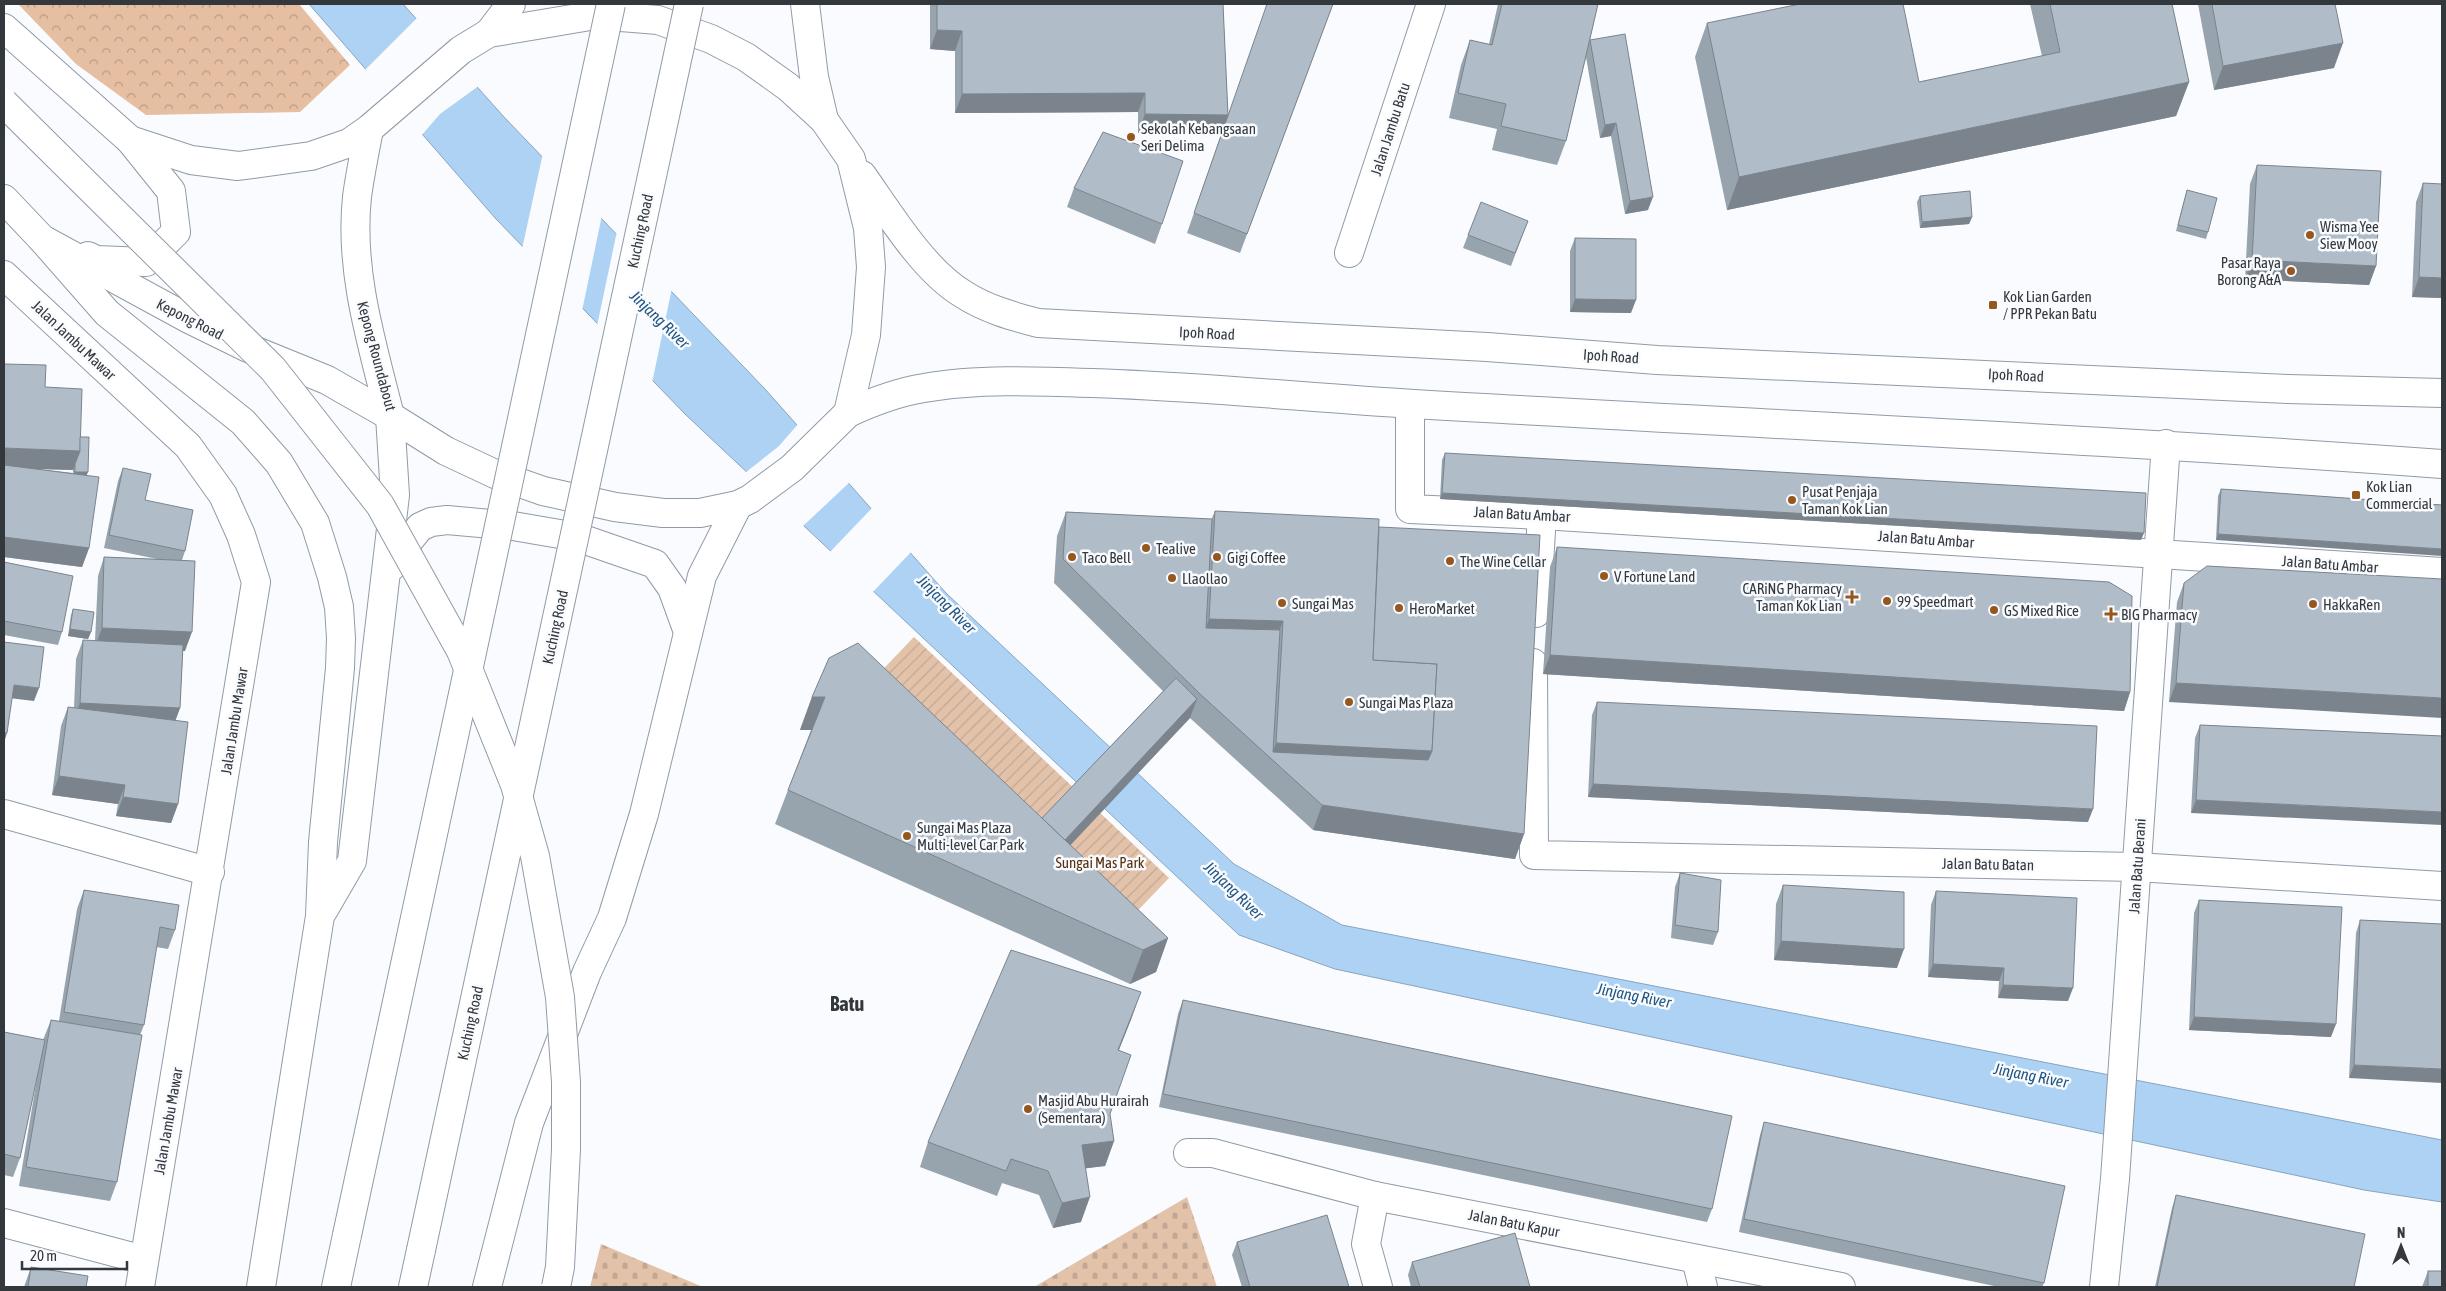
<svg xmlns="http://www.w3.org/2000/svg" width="2446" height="1291" font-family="'Asap Condensed',sans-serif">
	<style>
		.forest { fill: url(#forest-crowns) }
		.cemetery { fill: url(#cemetery-stones) }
		.garden { fill: url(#garden-furrows) }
		.water { fill: #aed2f4; stroke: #89a4bd }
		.pier { fill: #f9fbfe }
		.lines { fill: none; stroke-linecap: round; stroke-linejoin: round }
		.minor-casing { stroke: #909ba7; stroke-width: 30 }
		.tertiary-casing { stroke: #909ba7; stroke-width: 30 }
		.primary-casing { stroke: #909ba7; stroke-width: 30 }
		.trunk-casing { stroke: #909ba7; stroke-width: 30 }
		.minor { stroke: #fff; stroke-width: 28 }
		.tertiary { stroke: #fff; stroke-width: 28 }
		.primary { stroke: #fff; stroke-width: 28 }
		.trunk { stroke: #fff; stroke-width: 28 }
		.trunk-bridge-casing { stroke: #909ba7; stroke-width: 30; stroke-linecap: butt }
		.trunk-bridge { stroke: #fff; stroke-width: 28 }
		.wall { fill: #97a3ad; fill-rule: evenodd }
		.shaded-wall { fill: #7b848d }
		.building { fill: #b0bdc9; stroke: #7b848d }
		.poi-dot { fill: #96571f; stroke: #f9fbfe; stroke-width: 2 }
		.labels { text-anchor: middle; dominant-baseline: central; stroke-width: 5; stroke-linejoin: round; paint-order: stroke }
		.poi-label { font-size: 15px; fill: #33383d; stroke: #f9fbfe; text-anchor: start }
		.street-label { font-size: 15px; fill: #33383d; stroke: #f9fbfe }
		.park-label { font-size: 15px; fill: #562f0d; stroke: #f9fbfe }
		.water-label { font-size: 16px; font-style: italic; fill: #225682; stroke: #f9fbfe }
		.district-label { font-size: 20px; font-weight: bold; fill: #33383d; stroke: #f9fbfe }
	</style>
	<defs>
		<pattern id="forest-crowns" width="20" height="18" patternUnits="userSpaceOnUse" patternTransform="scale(1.25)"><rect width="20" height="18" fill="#e6bea1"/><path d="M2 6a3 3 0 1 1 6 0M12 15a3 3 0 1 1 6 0" fill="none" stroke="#bb9b84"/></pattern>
		<pattern id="cemetery-stones" width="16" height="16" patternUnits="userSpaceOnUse" patternTransform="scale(1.25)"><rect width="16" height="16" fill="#e3c2aa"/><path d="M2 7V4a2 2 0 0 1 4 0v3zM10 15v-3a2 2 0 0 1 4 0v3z" fill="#c3a793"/></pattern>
		<pattern id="garden-furrows" width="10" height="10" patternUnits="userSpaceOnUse" patternTransform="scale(1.25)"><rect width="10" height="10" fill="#e3c2aa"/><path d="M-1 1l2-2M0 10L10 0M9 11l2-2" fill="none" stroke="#c3a793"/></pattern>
	</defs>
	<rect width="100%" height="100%" fill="#f9fbfe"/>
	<polygon class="forest" points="18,4 299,4 350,65 300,112 146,115 76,64"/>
	<g class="cemetery">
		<polygon points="1187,1197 1217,1287 1034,1287"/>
		<polygon points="601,1244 703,1287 590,1287"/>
	</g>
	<polygon class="garden" points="914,637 1169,878 1120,929 866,687"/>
	<polygon class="water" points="309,4 403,4 504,117 765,389 946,593 1234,864 1342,925 2442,1140 2442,1202 2364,1190 1335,969 1239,935 686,415 496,219"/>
	<g class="pier">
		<polygon points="418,17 480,85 440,114 421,136 364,71"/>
		<polygon points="543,153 602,215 582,311 522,249"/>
		<polygon points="617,231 672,288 652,383 597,326"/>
		<polygon points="799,423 851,481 802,527 745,473 779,446"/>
		<polygon points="873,507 912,551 872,593 829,553"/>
	</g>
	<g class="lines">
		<defs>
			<g id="minor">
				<polyline points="1349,253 1431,4"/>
				<polyline points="1410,404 1410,509 1542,515 2442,572"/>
				<polyline points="1536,613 1542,515"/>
				<polyline points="1533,663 1534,855 2137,867 2442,886"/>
				<polyline points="4,814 210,872"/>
				<polyline points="1188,1153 1213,1153 1375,1196 1841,1287"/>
				<polyline points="1375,1196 1366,1244 1378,1287"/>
				<polyline points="4,1223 144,1260"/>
				<polyline points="1696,1259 1703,1287"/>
				<polyline points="2104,1287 2115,1179 2166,444"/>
			</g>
			<polyline id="tertiary" points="4,275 188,446 223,495 241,535 256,582 140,1287"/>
			<g id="primary">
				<polyline points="4,28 130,140 191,160 238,166 311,156 349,143 369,129 461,50 489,33 596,15 658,20 711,39 746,57 788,87 824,120 851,159 868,228 871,267 866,335 848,413 792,468 750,499 738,505 700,513 663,513 615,507 543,491 495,474 446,451 390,416 327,380 246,347 189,319 42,239 4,199"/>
				<path d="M 369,129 C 365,151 360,174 357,197 C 349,271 372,344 390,416"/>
				<path d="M 862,175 C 889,213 923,270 963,294 C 986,309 1012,316 1038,323 L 1487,347 L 1657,360 L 2288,389 L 2442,393"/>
				<polyline points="88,256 96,260 146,262 176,232 171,191 130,140"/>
				<path d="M 848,413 C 872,402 898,392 924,388 C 983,377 1057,382 1117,384 C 1216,388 1315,398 1414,404 C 1757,424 2100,439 2442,464"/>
			</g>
			<g id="trunk">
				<polyline points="805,4 814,77 824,120"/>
				<polyline points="489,33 511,4"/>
				<polyline points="42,239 107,313 243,422 279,463 315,523 332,577 339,607 341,638 340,668 323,842 320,916 261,1287"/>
				<polyline points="391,567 393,560 420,527 431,522 447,520 513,526 577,537 655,564 672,588 688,632"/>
				<polyline points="323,911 352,861 395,495 390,416"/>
				<polyline points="336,1287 347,1235"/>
				<polyline points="413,1287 421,1250"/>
				<polyline points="487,1287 529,1123 587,972 612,918 644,814 702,576 738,505"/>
			</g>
		</defs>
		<use href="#minor" class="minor-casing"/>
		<use href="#tertiary" class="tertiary-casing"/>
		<use href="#primary" class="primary-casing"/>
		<use href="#trunk" class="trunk-casing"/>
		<use href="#minor" class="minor"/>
		<use href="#tertiary" class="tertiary"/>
		<use href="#primary" class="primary"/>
		<use href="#trunk" class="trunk"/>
		<defs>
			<g id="trunk-bridge">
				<polyline points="4,103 273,369 380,505 461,651 515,785 535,856 560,997 566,1082 566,1149 560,1267 556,1287"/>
				<polyline points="347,1235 611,4"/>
				<polyline points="421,1250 689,4"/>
			</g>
		</defs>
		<use href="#trunk-bridge" class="trunk-bridge-casing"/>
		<use href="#trunk-bridge" class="trunk-bridge"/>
	</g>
	<g class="wall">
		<polygon points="930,4 1223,4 1228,115 1333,4 1240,253 1187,233 1224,126 1221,135 1138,133 1138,112 955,113 955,51 930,49"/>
		<polygon points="1498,4 1598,4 1590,40 1648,210 1625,214 1611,136 1600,138 1586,57 1566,141 1557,165 1492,150 1497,129 1449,118 1461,65 1470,40 1489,44"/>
		<polygon points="2030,4 2172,4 2189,82 2176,116 1727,210 1695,57 1707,23 1919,82 2042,56"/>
		<polygon points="2198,4 2335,4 2334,68 2214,90"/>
		<polygon points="2257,165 2376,266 2369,285 2245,279 2250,184"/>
		<polygon points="2423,183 2442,298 2412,297 2416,202"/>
		<polygon points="1074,188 1162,224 1155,244 1067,207"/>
		<polygon points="2187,190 2208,232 2206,239 2176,231"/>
		<polygon points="1920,196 1972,217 1969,224 1920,228 1917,202"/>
		<polygon points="1528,221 1511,266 1463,248 1468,235"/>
		<polygon points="1575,238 1631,313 1570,312 1570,251"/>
		<path d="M 45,387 L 80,437 L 87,475 L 89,548 L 82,567 L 4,557 ZM 38,469 L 73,470 L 73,473 Z"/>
		<polygon points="1445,453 2141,540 1440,499 1442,460"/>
		<polygon points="123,468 145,500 185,551 182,560 185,651 183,651 180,708 175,721 178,804 171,823 116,816 118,804 52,795 61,726 68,707 74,708 76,659 83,640 95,641 98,576 104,557 157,559 104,548 118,481"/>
		<polygon points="2221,489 2442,505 2216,540 2218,496"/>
		<polygon points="1215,511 1379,527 1524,834 1515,859 1313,830 1190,718 1070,845 1168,938 1156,972 1130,984 775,824 788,790 811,730 800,730 812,697 1042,818 1163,691 1054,583 1057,536 1066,512 1211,520"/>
		<polygon points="1557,547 2130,692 2124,711 1543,674 1550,567"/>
		<polygon points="4,562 62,632 58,645 4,635"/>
		<polygon points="2442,579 2169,702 2177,602 2184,583"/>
		<polygon points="73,609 91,632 88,639 68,636 71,615"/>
		<polygon points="1597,702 2088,822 1588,797 1592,715"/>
		<polygon points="2200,725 2442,736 2191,813 2195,738"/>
		<polygon points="1680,873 1718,932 1713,945 1671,938 1675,887"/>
		<polygon points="1783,885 1897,968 1774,960 1776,904"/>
		<polygon points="84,890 175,930 168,949 156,947 144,1025 140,1035 117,1182 110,1201 19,1186 38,1072 20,1158 13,1177 4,1175 4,1032 43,1040 51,1020 59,1021 77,909"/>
		<polygon points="1936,891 2068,1001 1998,998 1999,981 1928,977 1931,905"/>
		<polygon points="2199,900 2331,1037 2189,1030 2194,913"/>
		<polygon points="2360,920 2442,924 2349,1078 2356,933"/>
		<polygon points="1183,1000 1712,1209 1707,1222 1159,1107 1178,1014"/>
		<polygon points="1132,1017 1119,1050 1110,1114 1114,1141 1105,1166 1085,1168 1081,1222 1053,1228 1039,1195 1002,1183 997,1196 920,1167 928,1142"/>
		<polygon points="1764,1122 2044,1283 2042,1287 1999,1287 1739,1232 1760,1135"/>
		<polygon points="2176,1195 2354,1287 2155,1287 2172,1208"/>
		<polygon points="1237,1242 1349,1287 1242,1287 1232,1255"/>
		<polygon points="1412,1262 1530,1287 1411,1287 1408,1275"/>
		<polygon points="31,1267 86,1287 24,1287"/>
		<polygon points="2428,1271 2442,1287 2422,1287"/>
	</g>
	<g class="shaded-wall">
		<polygon points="937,30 962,31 955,51 930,49"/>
		<polygon points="2343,43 2334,68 2214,90 2223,66"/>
		<polygon points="2189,82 2176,116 1727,210 1739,177"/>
		<polygon points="1145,93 1138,112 955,113 962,94"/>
		<polygon points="1145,114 1228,115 1221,135 1138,133"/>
		<polygon points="1616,123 1611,136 1600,138 1605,125"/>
		<polygon points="1653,197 1648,210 1625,214 1630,201"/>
		<polygon points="1972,217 1969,224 1920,228 1922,222"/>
		<polygon points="2252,260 2376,266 2369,285 2245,279"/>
		<polygon points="2419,277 2442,278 2442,298 2412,297"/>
		<polygon points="1575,299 1636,300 1631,313 1570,312"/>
		<polygon points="4,448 80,451 73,470 4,468"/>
		<polygon points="75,472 88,472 85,479 72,478"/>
		<polygon points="1442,493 2144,533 2141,540 1440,499"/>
		<polygon points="2218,534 2442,549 2442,556 2216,540"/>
		<polygon points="4,537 89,548 82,567 4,557"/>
		<polygon points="1209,619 1283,621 1271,655 1197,653"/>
		<polygon points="102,628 192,632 185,651 95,647"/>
		<polygon points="70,629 91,632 88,639 68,636"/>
		<polygon points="1550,655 2130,692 2124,711 1543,674"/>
		<polygon points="2176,683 2442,698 2442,718 2169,702"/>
		<polygon points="14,685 39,688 34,701 9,698"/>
		<polygon points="812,697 825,697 812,730 800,730"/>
		<polygon points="1197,699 1190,718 1048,869 1055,850"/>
		<polygon points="80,703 180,708 173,727 73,722"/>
		<polygon points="4,733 7,733 4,743"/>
		<polygon points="1276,743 1432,751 1419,785 1270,759"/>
		<polygon points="59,776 125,785 118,804 52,795"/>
		<polygon points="1593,784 2093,809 2088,822 1588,797"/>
		<polygon points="123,797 178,804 171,823 116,816"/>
		<polygon points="2196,800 2442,812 2442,825 2191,813"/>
		<polygon points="1322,805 1524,834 1515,859 1313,830"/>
		<polygon points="1168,938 1156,972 1130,984 1143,950"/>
		<polygon points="1781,941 1904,949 1897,968 1774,960"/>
		<polygon points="1933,964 2004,968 1999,981 1928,977"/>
		<polygon points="2003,985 2073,988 2068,1001 1998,998"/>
		<polygon points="1141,992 1132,1017 1109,1074 1118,1050"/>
		<polygon points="2194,1017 2336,1024 2331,1037 2189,1030"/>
		<polygon points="2354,1065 2442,1069 2442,1083 2349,1078"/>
		<polygon points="1114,1141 1105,1166 1073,1170 1082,1145"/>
		<polygon points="1090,1197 1081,1222 1053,1228 1062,1203"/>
	</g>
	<g class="building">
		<polygon points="937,4 1223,4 1228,115 1145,114 1145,93 962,94 962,31 937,30"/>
		<polygon points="1267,4 1333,4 1247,234 1194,213"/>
		<polygon points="1502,4 1598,4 1566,141 1501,126 1506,104 1458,93 1470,40 1492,45"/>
		<polygon points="1800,4 1903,4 1919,82 2060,52 2050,4 2172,4 2189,82 1739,177 1707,23"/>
		<polygon points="2212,4 2335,4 2343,43 2223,66"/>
		<polygon points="1625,34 1653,197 1630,201 1616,123 1605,125 1590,40"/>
		<polygon points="1103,132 1183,161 1162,224 1074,188"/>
		<polygon points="2257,165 2381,171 2376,266 2252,260"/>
		<polygon points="2423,183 2442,184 2442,278 2419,277"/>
		<polygon points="2187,190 2217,198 2208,232 2178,225"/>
		<polygon points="1970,191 1972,217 1922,222 1920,196"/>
		<polygon points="1481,202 1528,221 1515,253 1468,235"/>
		<polygon points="1575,238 1636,239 1636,300 1575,299"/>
		<polygon points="4,364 46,365 45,387 82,389 80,451 4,448"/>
		<polygon points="80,437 89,437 88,472 75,472 75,464 80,451"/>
		<polygon points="1445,453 2146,493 2144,533 1442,493"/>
		<polygon points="4,465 99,477 89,548 4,537"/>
		<polygon points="123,468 151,474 145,500 193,510 185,551 109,535"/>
		<polygon points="2221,489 2442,505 2442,549 2218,534"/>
		<polygon points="1215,511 1379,519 1373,660 1437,664 1432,751 1276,743 1283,621 1209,619"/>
		<polygon points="1066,512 1212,519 1206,628 1280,630 1273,752 1428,760 1432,751 1437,664 1373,660 1379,527 1540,535 1524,834 1322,805 1199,693 1063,559"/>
		<polygon points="1557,547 2109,582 2132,596 2130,692 1550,655"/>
		<polygon points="104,557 195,561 192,632 102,628"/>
		<polygon points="4,562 73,576 62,632 4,621"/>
		<polygon points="2207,566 2442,579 2442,698 2176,683 2184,583"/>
		<polygon points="73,609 94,612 91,632 70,629"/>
		<polygon points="83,640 183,645 180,708 80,703"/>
		<polygon points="4,642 44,647 39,688 14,685 7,733 4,733"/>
		<polygon points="858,643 1168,938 1143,950 788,790 825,697 812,697 829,658"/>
		<polygon points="1176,678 1197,699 1065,840 1042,818"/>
		<polygon points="1597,702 2097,726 2093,809 1593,784"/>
		<polygon points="68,707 188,722 178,804 123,797 125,785 59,776"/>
		<polygon points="2200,725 2442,736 2442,812 2196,800"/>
		<polygon points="1680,873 1721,880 1718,932 1675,925"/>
		<polygon points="1783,885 1904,892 1904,949 1781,941"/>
		<polygon points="84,890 179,905 175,930 160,927 144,1025 64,1012"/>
		<polygon points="1936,891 2077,898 2073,988 2003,985 2004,968 1933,964"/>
		<polygon points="2199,900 2342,907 2336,1024 2194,1017"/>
		<polygon points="2360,920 2442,924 2442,1069 2354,1065"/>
		<polygon points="1011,950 1141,992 1118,1050 1131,1055 1110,1114 1114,1141 1082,1145 1090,1197 1062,1203 1048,1171 1011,1159 1006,1171 928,1142"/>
		<polygon points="1183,1000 1732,1116 1712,1209 1163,1094"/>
		<polygon points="51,1020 142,1035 117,1182 26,1167"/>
		<polygon points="4,1032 45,1040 20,1158 4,1154"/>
		<polygon points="1764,1122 2065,1186 2044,1283 1744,1219"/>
		<polygon points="2176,1195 2365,1234 2354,1287 2157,1287"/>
		<polygon points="1327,1215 1349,1287 1250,1287 1237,1242"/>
		<polygon points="1515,1233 1530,1287 1420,1287 1412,1262"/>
		<polygon points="31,1267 88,1276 86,1287 28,1287"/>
		<rect x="2428" y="1271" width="14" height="16"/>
	</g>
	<g class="poi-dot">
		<circle cx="1131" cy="137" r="5"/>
		<circle cx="2310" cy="235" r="5"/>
		<circle cx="2291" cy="271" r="5"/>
		<rect x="1988" y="300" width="10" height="10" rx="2.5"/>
		<rect x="2351" y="490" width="10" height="10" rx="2.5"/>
		<circle cx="1792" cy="500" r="5"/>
		<circle cx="1146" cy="548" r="5"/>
		<circle cx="1072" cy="557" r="5"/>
		<circle cx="1217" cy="557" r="5"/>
		<circle cx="1450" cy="561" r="5"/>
		<circle cx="1604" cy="576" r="5"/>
		<circle cx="1172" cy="578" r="5"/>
		<path d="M1849.5 589.5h5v5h5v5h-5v5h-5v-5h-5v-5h5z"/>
		<circle cx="1887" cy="601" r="5"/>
		<circle cx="1282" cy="603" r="5"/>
		<circle cx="2313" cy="604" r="5"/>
		<circle cx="1399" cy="608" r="5"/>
		<circle cx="1994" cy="610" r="5"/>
		<path d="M2108.5 606.5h5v5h5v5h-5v5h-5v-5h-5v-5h5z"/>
		<circle cx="1349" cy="702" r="5"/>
		<circle cx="907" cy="836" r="5"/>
		<circle cx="1028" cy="1109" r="5"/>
	</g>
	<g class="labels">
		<g class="poi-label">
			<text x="1141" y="128">Sekolah Kebangsaan<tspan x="1141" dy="17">Seri Delima</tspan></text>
			<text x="2320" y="226">Wisma Yee<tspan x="2320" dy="17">Siew Mooy</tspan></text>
			<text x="2281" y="262" text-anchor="end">Pasar Raya<tspan x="2281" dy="17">Borong A&amp;A</tspan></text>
			<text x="2003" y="296">Kok Lian Garden<tspan x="2003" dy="17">/ PPR Pekan Batu</tspan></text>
			<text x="2366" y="486">Kok Lian<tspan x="2366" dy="17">Commercial</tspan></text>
			<text x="1802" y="491">Pusat Penjaja<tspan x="1802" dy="17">Taman Kok Lian</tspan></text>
			<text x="1156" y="548">Tealive</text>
			<text x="1082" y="557">Taco Bell</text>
			<text x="1227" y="557">Gigi Coffee</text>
			<text x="1460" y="561">The Wine Cellar</text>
			<text x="1614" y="576">V Fortune Land</text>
			<text x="1182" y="578">Llaollao</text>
			<text x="1842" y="588" text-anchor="end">CARiNG Pharmacy<tspan x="1842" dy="17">Taman Kok Lian</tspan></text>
			<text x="1897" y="601">99 Speedmart</text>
			<text x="1292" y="603">Sungai Mas</text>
			<text x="2323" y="604">HakkaRen</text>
			<text x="1409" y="608">HeroMarket</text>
			<text x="2004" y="610">GS Mixed Rice</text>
			<text x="2121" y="614">BIG Pharmacy</text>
			<text x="1359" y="702">Sungai Mas Plaza</text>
			<text x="917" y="827">Sungai Mas Plaza<tspan x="917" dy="17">Multi-level Car Park</tspan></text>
			<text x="1038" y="1100">Masjid Abu Hurairah<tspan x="1038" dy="17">(Sementara)</tspan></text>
		</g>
		<g class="street-label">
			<text transform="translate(1390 129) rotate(-72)">Jalan Jambu Batu</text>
			<text transform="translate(640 231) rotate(-78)">Kuching Road</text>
			<text transform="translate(190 319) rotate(27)">Kepong Road</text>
			<text transform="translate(1207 333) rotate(3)">Ipoh Road</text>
			<text transform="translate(74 340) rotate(43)">Jalan Jambu Mawar</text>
			<text transform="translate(377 356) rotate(75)">Kepong Roundabout</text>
			<text transform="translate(1611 356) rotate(4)">Ipoh Road</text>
			<text transform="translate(2016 375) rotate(3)">Ipoh Road</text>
			<text transform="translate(1522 514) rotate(3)">Jalan Batu Ambar</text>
			<text transform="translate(1926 539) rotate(4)">Jalan Batu Ambar</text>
			<text transform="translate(2330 564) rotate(4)">Jalan Batu Ambar</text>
			<text transform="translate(555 627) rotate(-78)">Kuching Road</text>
			<text transform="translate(234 721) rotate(-81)">Jalan Jambu Mawar</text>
			<text transform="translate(1988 864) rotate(1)">Jalan Batu Batan</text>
			<text transform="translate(2137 866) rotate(-86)">Jalan Batu Berani</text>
			<text transform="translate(470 1023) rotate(-78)">Kuching Road</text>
			<text transform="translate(168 1121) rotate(-80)">Jalan Jambu Mawar</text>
			<text transform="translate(1514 1223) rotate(11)">Jalan Batu Kapur</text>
		</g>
		<g class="park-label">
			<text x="1100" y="862">Sungai Mas Park</text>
		</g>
		<g class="water-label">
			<text transform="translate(660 319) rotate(44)">Jinjang River</text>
			<text transform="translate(947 604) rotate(45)">Jinjang River</text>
			<text transform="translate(1234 890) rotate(44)">Jinjang River</text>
			<text transform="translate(1634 995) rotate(11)">Jinjang River</text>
			<text transform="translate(2031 1075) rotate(11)">Jinjang River</text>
		</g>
		<g class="district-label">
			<text x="847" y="1003">Batu</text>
		</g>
	</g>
	<rect width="2446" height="1291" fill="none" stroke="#33383d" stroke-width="10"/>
	<g transform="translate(2401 1246)" stroke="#f9fbfe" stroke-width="4" paint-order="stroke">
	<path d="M0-4L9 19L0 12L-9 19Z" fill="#33383d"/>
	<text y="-8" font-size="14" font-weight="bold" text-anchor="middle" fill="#33383d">N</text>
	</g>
	<path d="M22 1261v8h105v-8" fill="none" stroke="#33383d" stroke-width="2.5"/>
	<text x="30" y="1261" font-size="15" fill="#33383d" stroke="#f9fbfe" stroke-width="4" paint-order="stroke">20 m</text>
</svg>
